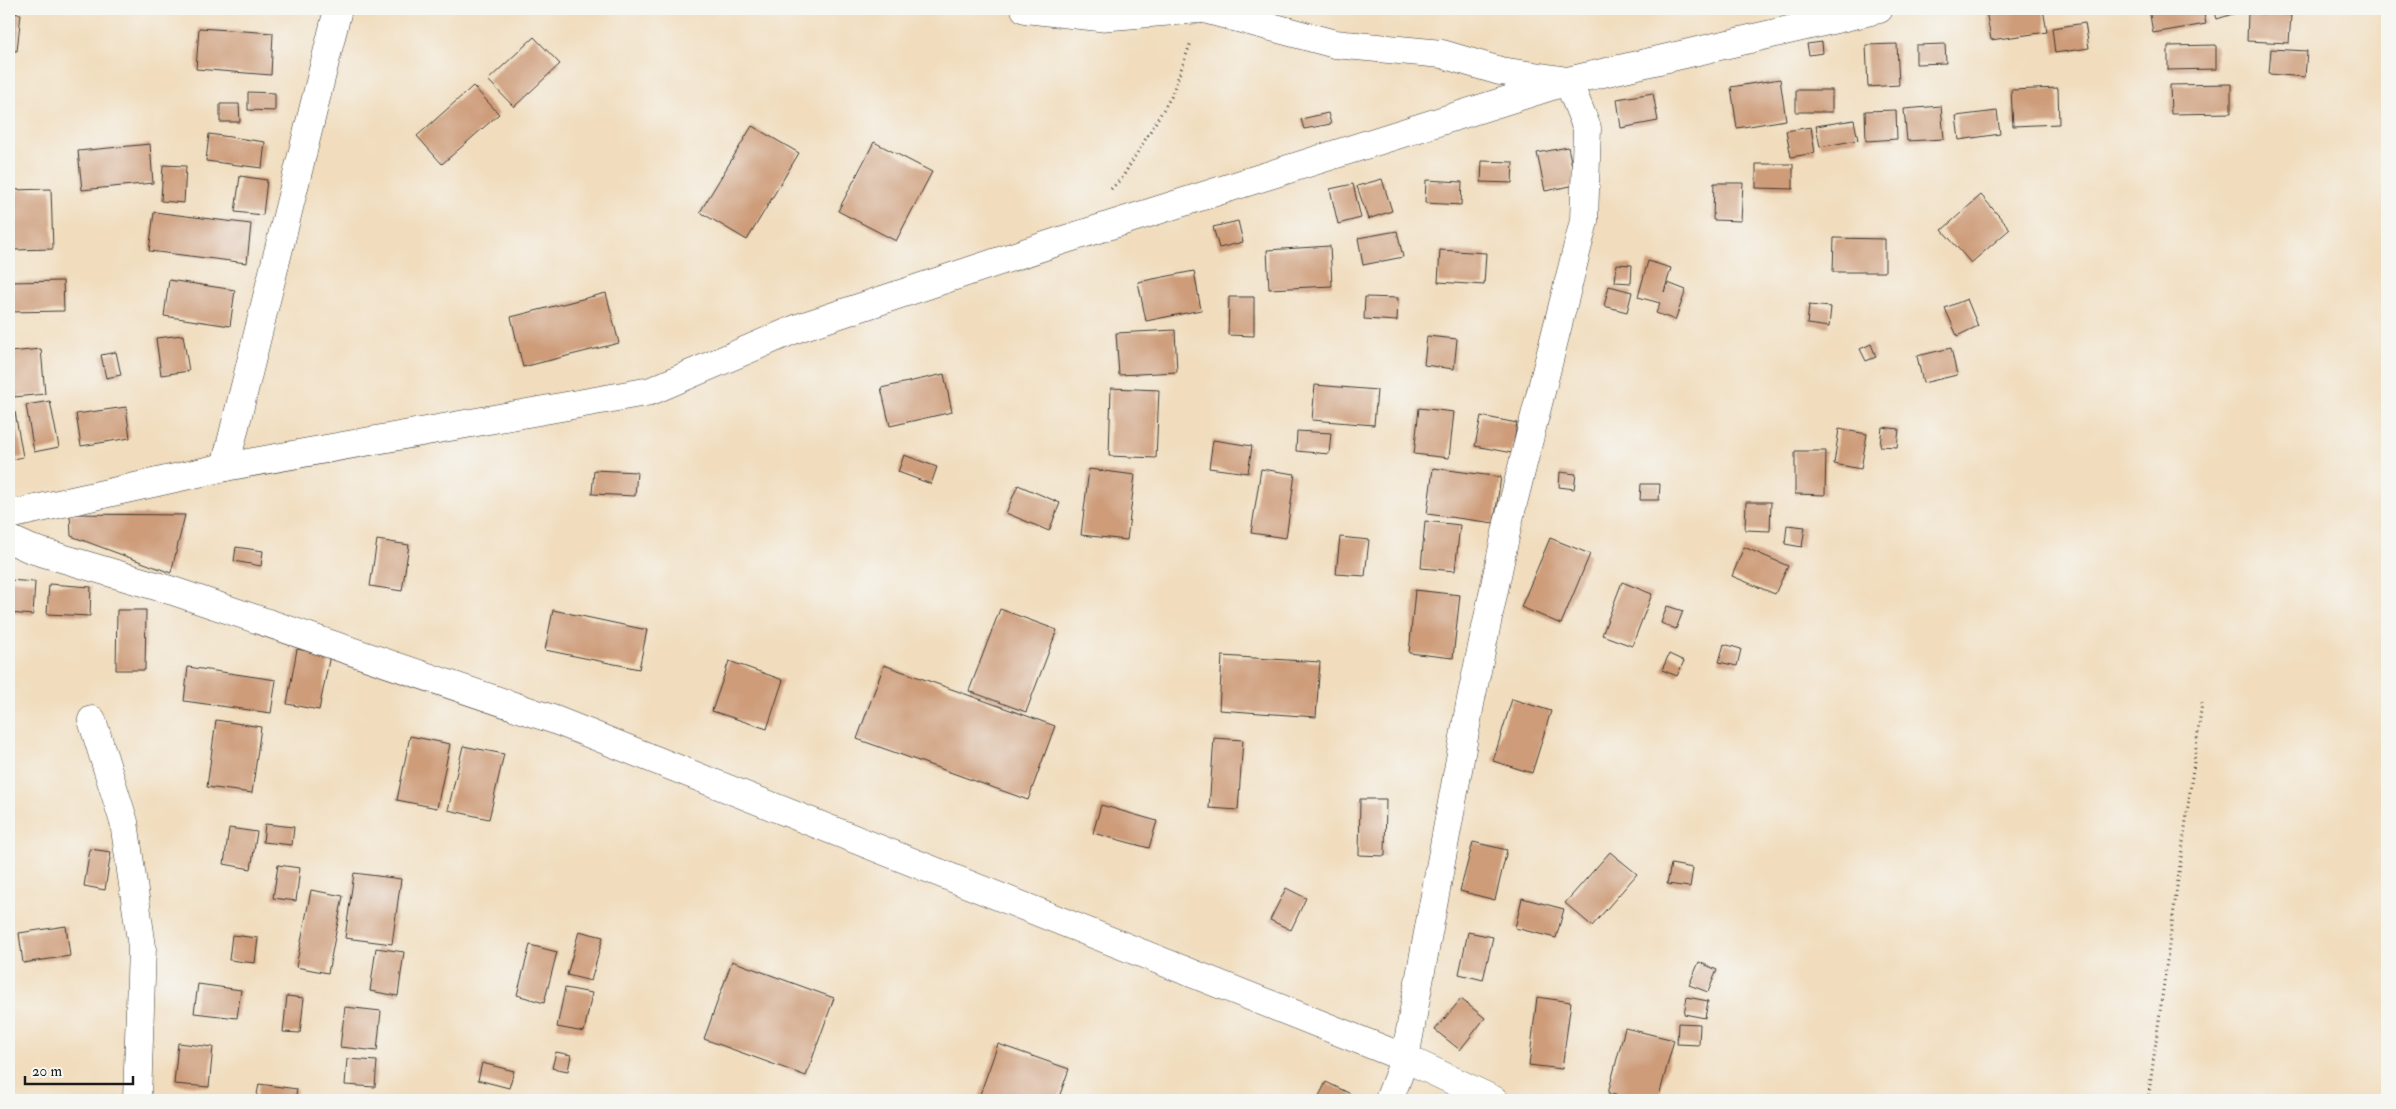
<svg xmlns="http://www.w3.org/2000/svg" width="2396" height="1109" font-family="'IM FELL Double Pica',serif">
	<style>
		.building { fill: #ce9c79 }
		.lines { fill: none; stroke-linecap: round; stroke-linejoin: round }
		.minor-casing { stroke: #3c3934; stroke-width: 29 }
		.path { stroke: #3c3934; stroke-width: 3; stroke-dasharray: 1 4; stroke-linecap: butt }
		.minor { stroke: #fff; stroke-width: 28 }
	</style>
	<rect width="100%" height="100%" fill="#f6f6f2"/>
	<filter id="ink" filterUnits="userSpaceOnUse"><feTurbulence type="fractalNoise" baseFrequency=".02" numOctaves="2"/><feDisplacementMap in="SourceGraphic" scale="10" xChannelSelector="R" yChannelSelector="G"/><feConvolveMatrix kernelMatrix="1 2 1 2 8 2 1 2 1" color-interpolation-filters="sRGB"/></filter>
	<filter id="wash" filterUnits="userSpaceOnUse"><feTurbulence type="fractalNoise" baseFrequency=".0096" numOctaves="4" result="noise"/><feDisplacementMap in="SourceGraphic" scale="20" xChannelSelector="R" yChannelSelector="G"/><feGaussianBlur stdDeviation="1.12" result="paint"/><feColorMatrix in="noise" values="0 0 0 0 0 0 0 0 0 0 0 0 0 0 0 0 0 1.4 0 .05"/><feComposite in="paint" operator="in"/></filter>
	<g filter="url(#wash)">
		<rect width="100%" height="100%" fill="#f1ddbe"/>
		<g id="blocks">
			<g class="building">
				<polygon points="1994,9 2043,9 2047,32 1991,40 1986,10"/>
				<polygon points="2149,9 2203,9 2206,24 2153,33"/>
				<polygon points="2214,9 2235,9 2236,13 2217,19"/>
				<polygon points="9,13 21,14 17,51 9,50"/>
				<polygon points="2248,13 2291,15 2289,43 2247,41"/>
				<polygon points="2085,23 2089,48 2055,53 2052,28"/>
				<polygon points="199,28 273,33 271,75 196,69"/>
				<polygon points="534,37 560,64 514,107 488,80"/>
				<polygon points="1822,42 1823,53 1809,55 1807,44"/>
				<polygon points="1897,44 1899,85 1868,87 1866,45"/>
				<polygon points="1945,44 1946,63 1916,64 1916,45"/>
				<polygon points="2216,45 2216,69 2168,70 2168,46"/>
				<polygon points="2271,49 2307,51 2305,77 2269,74"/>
				<polygon points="1780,79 1786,120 1737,128 1731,87"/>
				<polygon points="2231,84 2231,113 2171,114 2170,85"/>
				<polygon points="473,86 499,114 442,164 417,136"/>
				<polygon points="2058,88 2059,124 2013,126 2011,90"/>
				<rect x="1796" y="90" width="36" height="22"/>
				<polygon points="248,92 275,93 275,111 248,110"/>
				<polygon points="1653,93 1658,121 1621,128 1617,99"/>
				<polygon points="220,104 239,104 240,122 220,122"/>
				<polygon points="1941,106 1944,139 1907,141 1904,109"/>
				<polygon points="1896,110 1897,139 1866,141 1865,111"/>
				<polygon points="1997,111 2000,134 1959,140 1956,116"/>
				<polygon points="1328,113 1331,124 1304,129 1301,119"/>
				<polygon points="1854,120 1858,140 1820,147 1816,126"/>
				<polygon points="752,126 799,153 747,240 700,212"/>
				<polygon points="1811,127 1815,153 1791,157 1786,131"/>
				<polygon points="209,134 265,142 262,168 206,161"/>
				<polygon points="874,142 932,172 896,241 838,211"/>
				<polygon points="150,144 153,183 82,190 78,151"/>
				<polygon points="1568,147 1576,185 1545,191 1537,153"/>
				<polygon points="1482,161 1513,162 1512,183 1481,182"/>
				<polygon points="1756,164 1793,164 1793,189 1756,188"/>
				<polygon points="163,165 186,166 184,203 161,201"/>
				<polygon points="240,176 267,180 263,215 235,212"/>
				<polygon points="1382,179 1392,211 1368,219 1357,186"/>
				<polygon points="1426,180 1462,182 1461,205 1425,203"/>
				<polygon points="1714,183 1743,183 1741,221 1713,220"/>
				<polygon points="1353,184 1361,218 1338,224 1330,189"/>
				<polygon points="51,189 53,249 13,250 11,190"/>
				<polygon points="1981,195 2010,229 1971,263 1942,230"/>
				<polygon points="154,212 251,224 247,263 149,251"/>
				<polygon points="1238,221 1243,242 1219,248 1213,227"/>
				<polygon points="1397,231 1403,257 1363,265 1358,238"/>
				<polygon points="1834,238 1885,239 1885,272 1833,272"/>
				<polygon points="1330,246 1332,286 1269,289 1267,250"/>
				<polygon points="1440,250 1486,253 1484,285 1438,282"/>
				<polygon points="1648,261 1671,268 1664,292 1668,283 1686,290 1675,320 1656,313 1660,303 1638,297"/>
				<polygon points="1617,264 1632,265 1631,283 1615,282"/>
				<polygon points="1194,271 1201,310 1146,321 1138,282"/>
				<polygon points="169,280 235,290 230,326 164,316"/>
				<polygon points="63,281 64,311 9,312 9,282"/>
				<polygon points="1609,286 1632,292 1627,312 1604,306"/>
				<polygon points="606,293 619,343 523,367 511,317"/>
				<polygon points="1229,297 1254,297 1254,336 1228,335"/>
				<polygon points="1365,297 1398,298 1397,321 1364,319"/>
				<polygon points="1967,299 1978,326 1957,336 1945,308"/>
				<polygon points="1809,305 1831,307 1829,327 1807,324"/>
				<polygon points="1175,330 1177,372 1119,375 1116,333"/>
				<polygon points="183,335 189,371 161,375 156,338"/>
				<polygon points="1427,336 1457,339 1454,369 1424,365"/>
				<polygon points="1871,344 1876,357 1866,361 1860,349"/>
				<polygon points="1951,348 1957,375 1923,383 1917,356"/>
				<polygon points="41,349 45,394 14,397 10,352"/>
				<polygon points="116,352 121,375 106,378 101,355"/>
				<polygon points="944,374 952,412 890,426 881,388"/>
				<polygon points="1315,385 1377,390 1374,425 1312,420"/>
				<polygon points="1111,388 1159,390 1156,458 1109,456"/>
				<polygon points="50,401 59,447 34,452 26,405"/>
				<polygon points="126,407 130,438 81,446 76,414"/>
				<polygon points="1419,408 1454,412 1449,458 1414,454"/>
				<polygon points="15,412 23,457 9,460 9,413"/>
				<polygon points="1481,416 1517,423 1512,453 1475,446"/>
				<polygon points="1882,427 1899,429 1897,447 1880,446"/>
				<polygon points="1839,429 1867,434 1861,469 1834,464"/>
				<polygon points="1297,431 1331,433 1329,454 1296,451"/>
				<polygon points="1213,440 1252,446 1248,473 1209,468"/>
				<polygon points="1795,451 1826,451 1825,495 1795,494"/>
				<polygon points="904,455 937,467 931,484 898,472"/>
				<polygon points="1433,468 1501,477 1494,523 1427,514"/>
				<polygon points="1089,469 1135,475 1127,540 1081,535"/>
				<polygon points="1261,469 1295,474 1286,538 1251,533"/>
				<polygon points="594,470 637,472 635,496 592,494"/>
				<polygon points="1560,472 1576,474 1574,489 1559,487"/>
				<polygon points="1641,484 1660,484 1659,500 1640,500"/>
				<polygon points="1018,485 1060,503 1049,531 1006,513"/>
				<polygon points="1746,502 1771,502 1770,531 1745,530"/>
				<polygon points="70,514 185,515 171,573 71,536"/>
				<polygon points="1425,521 1460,525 1455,571 1421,568"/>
				<polygon points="1787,525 1805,527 1802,547 1785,544"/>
				<polygon points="1340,537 1369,540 1365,576 1336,574"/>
				<polygon points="1550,538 1590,554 1561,624 1521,607"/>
				<polygon points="377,540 409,545 402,591 370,586"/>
				<polygon points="236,547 263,551 261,566 234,561"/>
				<polygon points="1744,547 1788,566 1775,594 1732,576"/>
				<polygon points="9,580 35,582 33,615 9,613"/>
				<polygon points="1622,582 1652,594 1632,646 1602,635"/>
				<polygon points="49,584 91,587 90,616 47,614"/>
				<polygon points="1415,590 1460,595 1453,658 1409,653"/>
				<polygon points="1667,606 1683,611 1676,629 1661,623"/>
				<polygon points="1000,609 1057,630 1026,712 969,691"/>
				<polygon points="117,610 146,610 145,670 116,670"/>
				<polygon points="553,610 647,630 639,669 545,650"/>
				<polygon points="1724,644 1741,649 1737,666 1719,662"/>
				<polygon points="297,649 330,655 319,710 287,704"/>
				<polygon points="1669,654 1684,661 1677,676 1662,670"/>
				<polygon points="1222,656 1320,662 1316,717 1219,710"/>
				<polygon points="729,661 783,680 767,729 712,711"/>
				<polygon points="884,665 1055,726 1028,800 857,739"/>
				<polygon points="188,667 276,680 271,713 184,701"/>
				<polygon points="1512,699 1551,711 1532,773 1493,761"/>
				<polygon points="216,720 261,727 252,793 207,787"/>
				<polygon points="410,736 450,744 437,808 397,800"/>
				<polygon points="1214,738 1243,740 1238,810 1209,808"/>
				<polygon points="463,746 504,754 489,819 448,810"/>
				<polygon points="1360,799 1386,799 1385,856 1359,855"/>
				<polygon points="1101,805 1157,821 1149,848 1093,833"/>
				<polygon points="265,824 294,827 292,845 263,842"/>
				<polygon points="229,828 257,832 251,869 224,864"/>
				<polygon points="1473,842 1507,850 1495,900 1460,891"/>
				<polygon points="90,849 111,852 105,890 84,886"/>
				<polygon points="1610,852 1637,874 1592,926 1565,903"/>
				<polygon points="1671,864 1693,868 1690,887 1667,884"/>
				<polygon points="278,865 300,868 296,901 273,898"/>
				<polygon points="354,873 401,879 392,944 345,938"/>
				<polygon points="1286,888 1306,898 1291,930 1270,920"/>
				<polygon points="311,890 343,896 328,973 296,967"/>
				<polygon points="1522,898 1564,909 1556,938 1515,928"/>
				<polygon points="66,926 70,956 23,963 19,933"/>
				<polygon points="579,931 603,937 591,981 567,975"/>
				<polygon points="1468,932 1493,937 1483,980 1459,974"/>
				<polygon points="232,935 258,938 255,963 229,960"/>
				<polygon points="530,945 557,952 544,1003 517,995"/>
				<polygon points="376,948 404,952 398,996 370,991"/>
				<polygon points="732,961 834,998 806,1076 704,1039"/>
				<polygon points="1699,962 1717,970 1708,992 1689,985"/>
				<polygon points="198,984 241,990 237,1018 194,1013"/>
				<polygon points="565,988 592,993 584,1032 557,1027"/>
				<polygon points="287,996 304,998 300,1033 283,1032"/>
				<polygon points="1537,997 1571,1002 1562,1069 1529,1065"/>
				<polygon points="1687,997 1708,1001 1705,1018 1684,1014"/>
				<polygon points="1461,999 1485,1018 1460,1050 1435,1030"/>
				<polygon points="345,1007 381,1011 377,1051 340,1047"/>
				<polygon points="1678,1023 1700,1024 1699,1045 1677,1044"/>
				<polygon points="1625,1028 1674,1040 1658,1100 1634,1100 1608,1093"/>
				<polygon points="178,1043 213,1047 209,1087 174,1084"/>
				<polygon points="998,1044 1069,1069 1058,1100 978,1100"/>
				<polygon points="556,1052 571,1055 568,1071 552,1068"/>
				<polygon points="347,1059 377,1061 375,1087 345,1085"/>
				<polygon points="482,1063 514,1071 509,1088 478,1080"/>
				<polygon points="1326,1082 1357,1097 1356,1100 1317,1100"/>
				<polygon points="259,1084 297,1089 295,1100 256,1100"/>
			</g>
		</g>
	</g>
	<g filter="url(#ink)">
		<use href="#blocks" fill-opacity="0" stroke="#3c3934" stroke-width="1"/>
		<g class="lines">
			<defs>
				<g id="minor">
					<polyline points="1025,9 1099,17 1200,9"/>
					<polyline points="1204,9 1335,44 1442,54 1500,71 1568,81 1587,128 1584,221 1508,523 1471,699 1405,1058 1389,1100"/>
					<polyline points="225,467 338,9"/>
					<polyline points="9,515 225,467 651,391 798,328 1060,241 1568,81 1879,9"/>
					<polyline points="9,539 31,549 173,591 555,720 1405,1058 1494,1100"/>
					<polyline points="92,720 124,822 142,947 137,1100"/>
				</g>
			</defs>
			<use href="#minor" class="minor-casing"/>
			<g class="path">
				<polyline points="1111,189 1122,178 1171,97 1191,42"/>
				<polyline points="2148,1100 2202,703"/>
			</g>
			<use href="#minor" class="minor"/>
		</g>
	</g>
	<rect width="2396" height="1109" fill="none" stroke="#f6f6f2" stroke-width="30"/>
	<path d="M25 1076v8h108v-8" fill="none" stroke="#1c1c1c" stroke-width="2.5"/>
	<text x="32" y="1076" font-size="15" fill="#1c1c1c" stroke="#f6f6f2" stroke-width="4" paint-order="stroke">20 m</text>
</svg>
